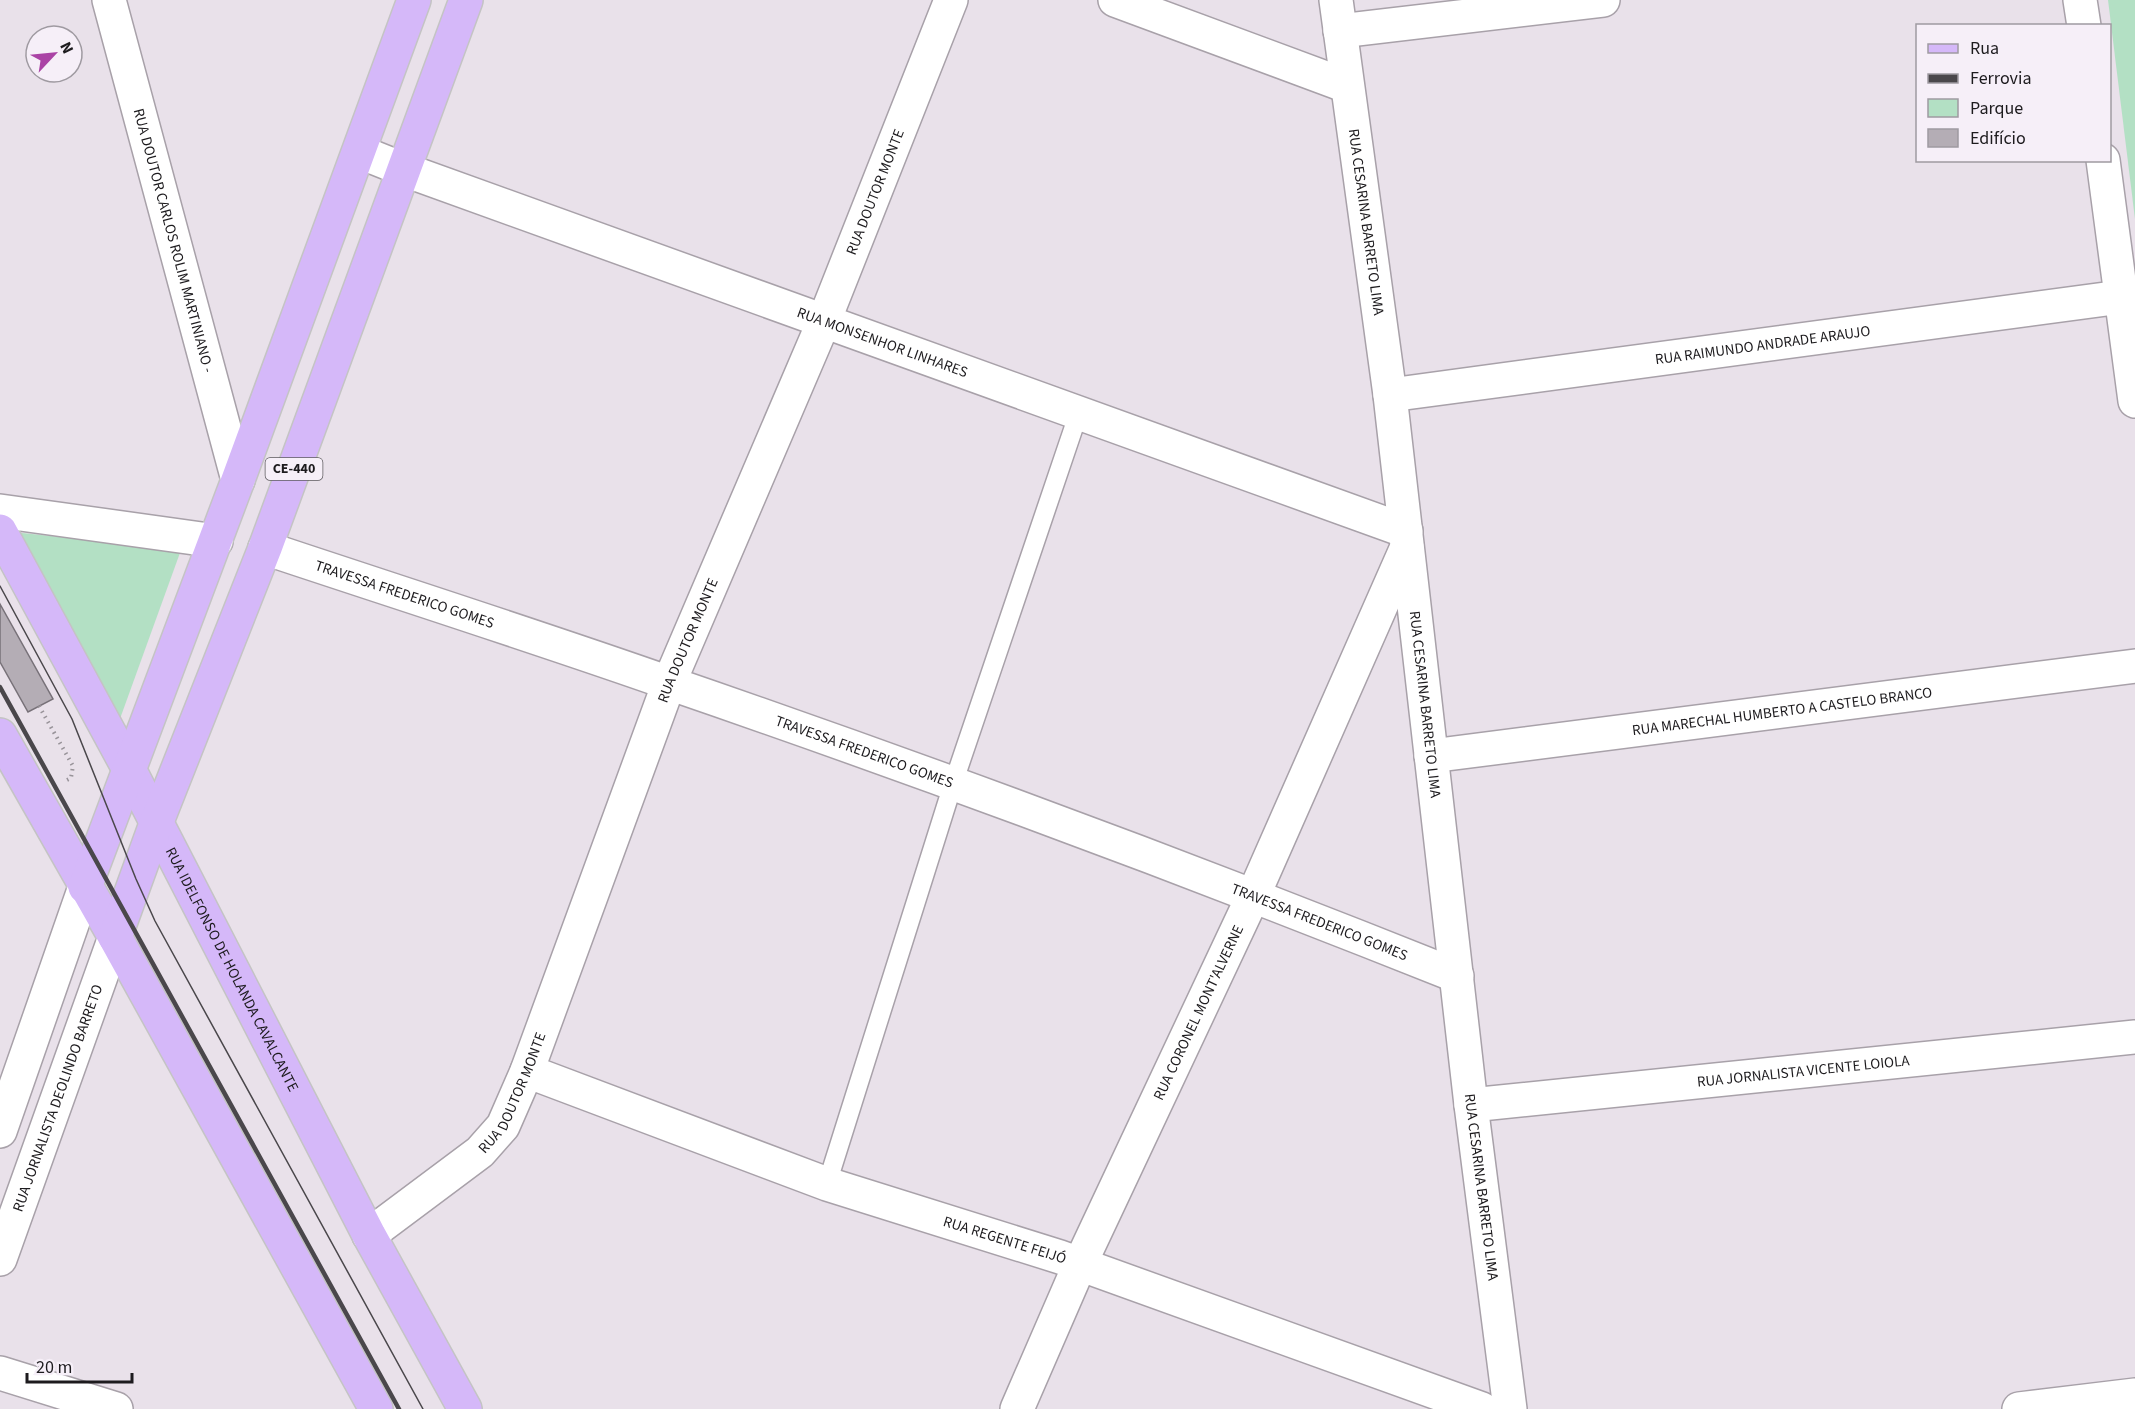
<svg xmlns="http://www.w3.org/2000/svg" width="2135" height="1409" font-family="'Source Sans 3',sans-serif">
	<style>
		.green { fill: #b3e0c4 }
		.building { fill: #b4adb5; stroke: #777178; stroke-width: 1.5 }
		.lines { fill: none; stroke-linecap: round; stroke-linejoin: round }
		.lane-casing { stroke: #a8a1a9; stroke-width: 21 }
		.street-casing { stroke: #a8a1a9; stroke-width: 36 }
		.secondary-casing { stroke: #a8a1a9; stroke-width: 36 }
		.primary-casing { stroke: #c4c4c4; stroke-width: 36 }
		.path { stroke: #989399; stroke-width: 4; stroke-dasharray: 1.5 4.5; stroke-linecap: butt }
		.lane { stroke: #fff; stroke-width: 18 }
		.street { stroke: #fff; stroke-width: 33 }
		.secondary { stroke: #fff; stroke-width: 33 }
		.primary { stroke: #d5b8f9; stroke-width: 33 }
		.tram { stroke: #4a474b; stroke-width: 1.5 }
		.rail { stroke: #4a474b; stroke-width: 4.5 }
		.labels { text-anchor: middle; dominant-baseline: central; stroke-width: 5; stroke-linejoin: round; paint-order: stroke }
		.shield { fill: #f6eff8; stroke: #5e5b5f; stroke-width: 1.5 }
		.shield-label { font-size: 14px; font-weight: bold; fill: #1d1b1e }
		.street-label { font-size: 15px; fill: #1d1b1e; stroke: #f6eff8 }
	</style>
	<rect width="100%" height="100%" fill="#e9e1ea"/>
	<g class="green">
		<polygon points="2108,0 2135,0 2135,219"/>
		<polygon points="13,532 181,550 117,727"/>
	</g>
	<polygon class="building" points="0,604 53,699 28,712 0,662"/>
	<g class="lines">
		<defs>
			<polyline id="lane" points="827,1184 953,784 1079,412"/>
			<g id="street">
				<path id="s1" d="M 109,0 L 238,480"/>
				<polyline points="1115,0 1347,86"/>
				<path id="s2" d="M 1336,0 L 1390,395 L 1471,1105 L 1510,1409"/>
				<polyline points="2080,0 2084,26"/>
				<polyline points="1340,31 1603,0"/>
				<path id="s3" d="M 360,152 L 405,170 L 1406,531"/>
				<polyline points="2103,160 2135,401"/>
				<path id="s4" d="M 1390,395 L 2135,295"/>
				<polyline points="0,511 216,541"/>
				<path id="s5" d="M 265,548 C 400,593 535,636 669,683 C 934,774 1197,872 1457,976"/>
				<path id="s6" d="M 1431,756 L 2135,666"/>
				<path id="s7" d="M 527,1071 L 827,1184 L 1060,1257 L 1482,1409"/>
				<path id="s8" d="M 1471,1105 L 2135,1037"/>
				<path id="s9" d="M 369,1235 L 480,1152 L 503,1126 L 527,1071 L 669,683 L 824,321 L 951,0"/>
				<polyline points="0,1373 116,1409"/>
				<path id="s10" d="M 1017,1409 L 1080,1264 L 1254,894 L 1407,547"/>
				<polyline points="2019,1409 2135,1395"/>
			</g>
			<g id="secondary">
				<polyline points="0,1131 85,887"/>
				<path id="s11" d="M 0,1259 L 115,937"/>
			</g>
			<g id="primary">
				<path id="s12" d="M 0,531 L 130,771 L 369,1235 L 465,1409"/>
				<polyline points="0,735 115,937 376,1409"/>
				<polyline points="85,887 238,480 414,0"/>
				<polyline points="115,937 156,824 265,548 466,0"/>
			</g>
		</defs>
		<use href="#lane" class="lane-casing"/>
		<use href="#street" class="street-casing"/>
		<use href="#secondary" class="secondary-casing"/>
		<use href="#primary" class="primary-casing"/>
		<polyline class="path" points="39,706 73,766 71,778 65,781"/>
		<use href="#lane" class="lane"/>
		<use href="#street" class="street"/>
		<use href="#secondary" class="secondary"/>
		<use href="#primary" class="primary"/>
		<polyline class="tram" points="0,586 72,719 136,879 155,921 423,1409"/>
		<polyline class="rail" points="0,687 399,1409"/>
	</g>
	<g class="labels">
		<rect class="shield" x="265.5" y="458" width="57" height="22" rx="4.5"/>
		<g class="shield-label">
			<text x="294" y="469">CE-440</text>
		</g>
		<g class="street-label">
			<text stroke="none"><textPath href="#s9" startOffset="1179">RUA DOUTOR MONTE</textPath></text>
			<text stroke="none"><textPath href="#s2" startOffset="224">RUA CESARINA BARRETO LIMA</textPath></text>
			<text stroke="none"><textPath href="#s1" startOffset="249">RUA DOUTOR CARLOS ROLIM MARTINIANO -</textPath></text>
			<text stroke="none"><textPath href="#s3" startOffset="556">RUA MONSENHOR LINHARES</textPath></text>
			<text stroke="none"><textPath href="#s4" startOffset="376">RUA RAIMUNDO ANDRADE ARAUJO</textPath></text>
			<text stroke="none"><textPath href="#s5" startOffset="147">TRAVESSA FREDERICO GOMES</textPath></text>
			<text stroke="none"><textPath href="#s9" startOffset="693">RUA DOUTOR MONTE</textPath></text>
			<text stroke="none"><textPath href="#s2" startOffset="710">RUA CESARINA BARRETO LIMA</textPath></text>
			<text stroke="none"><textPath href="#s6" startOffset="354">RUA MARECHAL HUMBERTO A CASTELO BRANCO</textPath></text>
			<text stroke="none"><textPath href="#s5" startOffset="633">TRAVESSA FREDERICO GOMES</textPath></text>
			<text stroke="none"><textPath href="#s5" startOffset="1119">TRAVESSA FREDERICO GOMES</textPath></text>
			<text stroke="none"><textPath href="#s12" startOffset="496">RUA IDELFONSO DE HOLANDA CAVALCANTE</textPath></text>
			<text stroke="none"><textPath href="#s10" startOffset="436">RUA CORONEL MONT'ALVERNE</textPath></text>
			<text stroke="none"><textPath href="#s8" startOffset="334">RUA JORNALISTA VICENTE LOIOLA</textPath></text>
			<text stroke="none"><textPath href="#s9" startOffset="207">RUA DOUTOR MONTE</textPath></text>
			<text stroke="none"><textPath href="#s11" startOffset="171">RUA JORNALISTA DEOLINDO BARRETO</textPath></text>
			<text stroke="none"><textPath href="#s2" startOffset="1196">RUA CESARINA BARRETO LIMA</textPath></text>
			<text stroke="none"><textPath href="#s7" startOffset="507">RUA REGENTE FEIJÓ</textPath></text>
		</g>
	</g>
	<rect x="1916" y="24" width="195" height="138" fill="#f6eff8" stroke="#9f9aa1" stroke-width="1.5"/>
	<rect x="1928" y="44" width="30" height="9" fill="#d5b8f9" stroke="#9f9aa1" stroke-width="1.5"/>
	<text x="1970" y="54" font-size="18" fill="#1d1b1e">Rua</text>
	<rect x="1928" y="74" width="30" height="9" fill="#4a474b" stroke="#9f9aa1" stroke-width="1.5"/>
	<text x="1970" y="84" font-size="18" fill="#1d1b1e">Ferrovia</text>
	<rect x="1928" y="99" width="30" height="18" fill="#b3e0c4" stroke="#9f9aa1" stroke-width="1.5"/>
	<text x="1970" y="114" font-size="18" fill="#1d1b1e">Parque</text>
	<rect x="1928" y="129" width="30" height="18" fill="#b4adb5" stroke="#9f9aa1" stroke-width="1.5"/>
	<text x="1970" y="144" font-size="18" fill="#1d1b1e">Edifício</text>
	<g transform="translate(54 54) rotate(64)"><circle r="28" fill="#f6eff8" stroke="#9f9aa1" stroke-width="1.5"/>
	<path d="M0-4.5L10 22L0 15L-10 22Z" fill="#aa43a5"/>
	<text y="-9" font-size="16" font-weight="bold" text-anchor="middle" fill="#1d1b1e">N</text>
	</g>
	<path d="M27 1373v9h105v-9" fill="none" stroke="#1d1b1e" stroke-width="3"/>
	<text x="36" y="1373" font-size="18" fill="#1d1b1e" stroke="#f6eff8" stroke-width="4.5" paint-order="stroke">20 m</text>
</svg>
